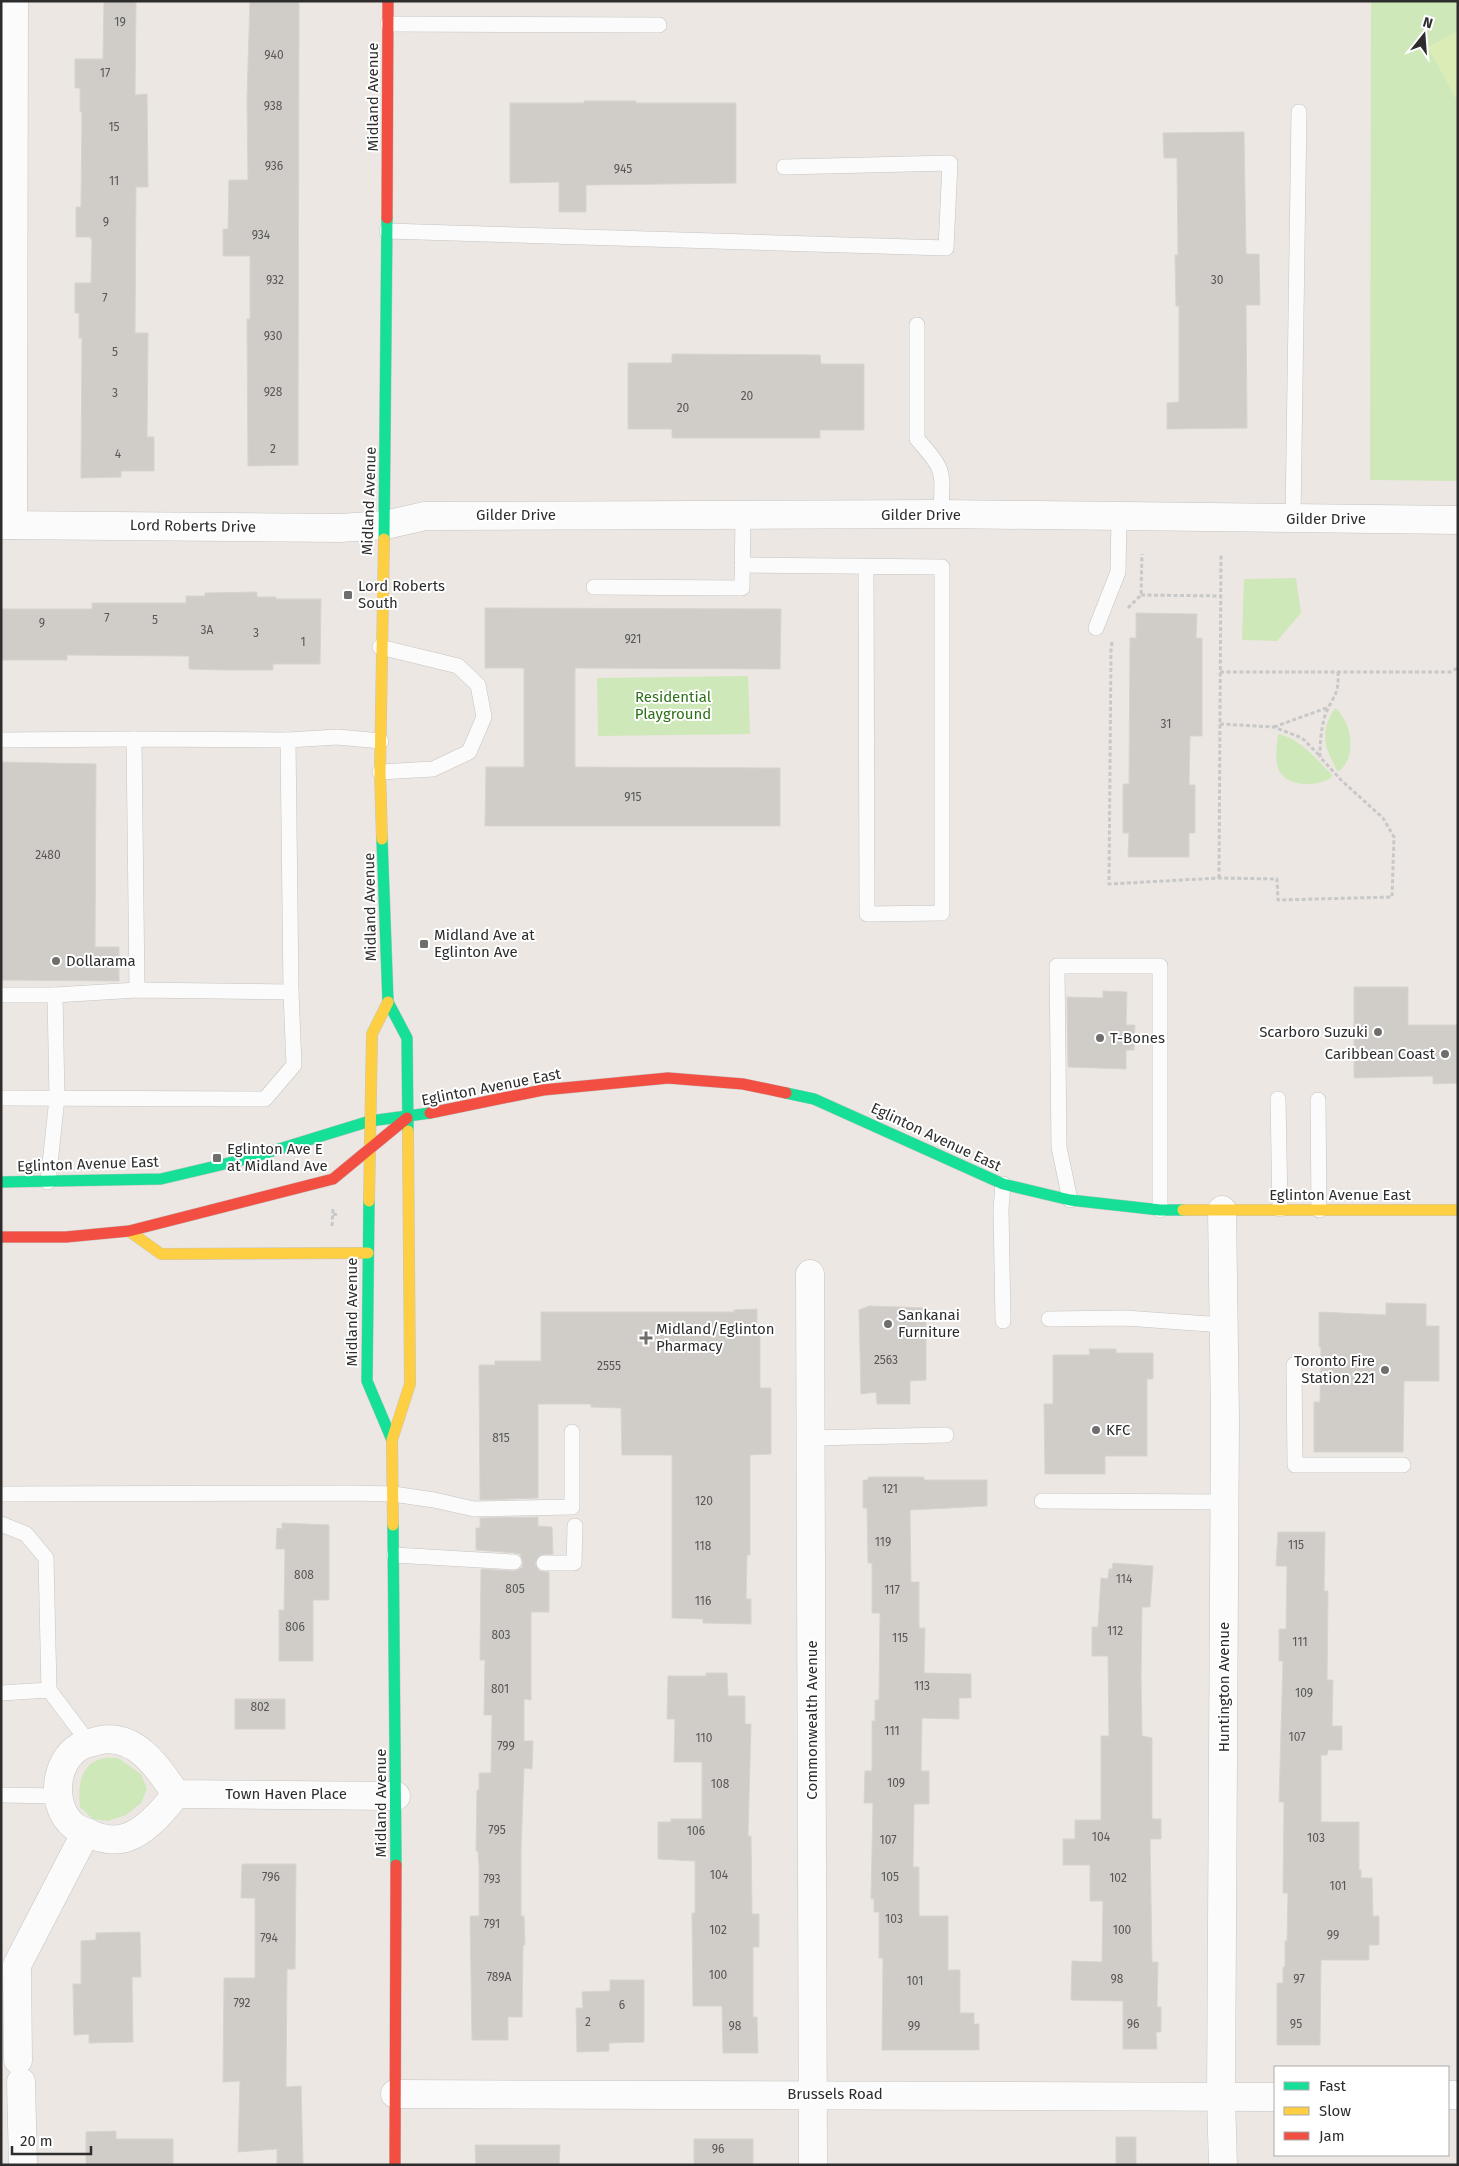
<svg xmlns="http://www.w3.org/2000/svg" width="1459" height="2166" font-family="'Fira Sans',sans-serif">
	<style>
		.green { fill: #cfe8b9 }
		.pitch { fill: #dbecb7 }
		.building { fill: #d0cdc9; stroke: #d7d3ce }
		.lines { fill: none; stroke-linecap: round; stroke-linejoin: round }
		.lane-casing { stroke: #c5c4c3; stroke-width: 16 }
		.street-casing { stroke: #c5c4c3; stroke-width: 29 }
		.fast-casing { stroke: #c5c4c3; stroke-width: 12 }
		.slow-casing { stroke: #c5c4c3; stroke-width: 12 }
		.jam-casing { stroke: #c5c4c3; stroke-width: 12 }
		.path { stroke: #c8c8c8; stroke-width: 3; stroke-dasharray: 4 2.5; stroke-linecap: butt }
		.lane { stroke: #fcfbfb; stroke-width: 15 }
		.street { stroke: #fcfbfb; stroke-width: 28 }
		.fast { stroke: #16e098; stroke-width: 11 }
		.slow { stroke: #ffcf43; stroke-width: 11 }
		.jam { stroke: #f24e42; stroke-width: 11 }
		.poi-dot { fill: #706e6c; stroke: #fff; stroke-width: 2 }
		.labels { text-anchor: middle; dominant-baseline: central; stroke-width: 4; stroke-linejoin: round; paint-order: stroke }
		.number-label { font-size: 12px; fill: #585756 }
		.street-label { font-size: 15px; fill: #2d2d2d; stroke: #fff }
		.poi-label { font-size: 15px; fill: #2d2d2d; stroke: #fff; text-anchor: start }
		.park-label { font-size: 15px; fill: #2c7116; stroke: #fff }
	</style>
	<rect width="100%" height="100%" fill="#ece7e2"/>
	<g class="green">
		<polygon points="1371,1 1458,1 1458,481 1370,480"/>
		<polygon points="1296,578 1301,613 1277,641 1242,640 1244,579"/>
		<polygon points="748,676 750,734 598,736 597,678"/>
		<path d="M 1335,708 C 1352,722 1358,757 1338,772 C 1324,747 1319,733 1335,708 Z"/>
		<path d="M 1278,734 C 1301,739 1316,759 1332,775 L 1331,778 C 1322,783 1315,784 1305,784 C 1272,782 1275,759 1278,734 Z"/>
		<path d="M 118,1758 L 141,1774 L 147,1789 L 141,1803 L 126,1815 L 108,1821 L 93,1819 L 80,1807 C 78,1790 79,1767 98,1760 C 104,1757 112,1758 118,1758 Z"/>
	</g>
	<polygon class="pitch" points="1458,31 1458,103 1428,47"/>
	<g class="building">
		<polygon points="104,1 136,1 135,95 147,94 148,187 136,187 135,333 148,333 147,437 154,437 154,471 121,471 121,477 81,478 82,338 79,338 79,313 75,313 75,283 91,283 92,240 90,237 76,237 76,207 81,207 82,112 80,112 80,88 75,88 75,59 103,59"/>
		<polygon points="250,1 299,1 298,465 248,466 247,319 250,319 250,256 223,256 223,229 228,229 229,180 248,180 247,98"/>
		<polygon points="584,101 636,101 636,103 736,103 736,183 586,185 586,212 559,212 559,182 510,183 510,103 584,103"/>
		<polygon points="1244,132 1246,254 1259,254 1260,305 1246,305 1247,428 1167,429 1167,403 1179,402 1179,306 1176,306 1175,255 1178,255 1177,158 1164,158 1163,133"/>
		<polygon points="672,354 820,355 821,364 864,364 864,430 820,430 820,438 672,438 672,429 628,429 628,363 672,363"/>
		<polygon points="257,592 257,597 276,597 276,599 321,599 320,664 273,664 273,670 225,670 189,669 189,656 67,655 67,660 1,660 1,609 92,609 92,603 186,603 186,596 205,596 205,593"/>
		<polygon points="485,608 781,609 780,669 575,668 575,767 780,768 780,826 485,826 486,767 524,767 524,668 485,668"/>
		<polygon points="1136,613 1197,614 1196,638 1202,638 1202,736 1190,736 1189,785 1195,785 1195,833 1189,833 1189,857 1128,857 1129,833 1123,833 1123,784 1129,784 1130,638 1136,638"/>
		<polygon points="1,762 96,764 95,947 119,947 119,981 1,980"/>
		<polygon points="1354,987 1408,987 1408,1025 1458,1025 1458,1083 1433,1084 1433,1076 1354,1078"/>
		<polygon points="1103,991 1127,992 1126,1025 1135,1025 1134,1050 1126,1050 1126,1069 1068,1067 1067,997 1103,998"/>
		<polygon points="1386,1303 1426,1304 1426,1326 1439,1326 1439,1381 1404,1381 1403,1452 1314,1452 1314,1402 1320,1402 1321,1347 1319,1347 1319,1312 1386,1315"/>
		<polygon points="869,1306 926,1308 926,1380 910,1381 910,1404 877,1404 876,1392 861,1394 859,1310"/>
		<polygon points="757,1309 757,1334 760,1334 760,1388 771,1388 771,1454 750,1455 750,1555 747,1555 746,1599 751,1599 751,1624 703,1623 703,1619 672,1618 672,1455 622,1455 621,1408 591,1407 591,1404 538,1404 538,1498 480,1500 479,1365 495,1365 495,1361 541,1361 541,1312 734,1312 734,1310"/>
		<polygon points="1089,1349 1116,1349 1116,1353 1153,1353 1153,1379 1147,1379 1147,1456 1105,1456 1105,1474 1045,1474 1044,1404 1053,1404 1053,1355 1090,1355"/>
		<polygon points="868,1477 924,1477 924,1480 987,1480 987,1506 910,1510 911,1582 919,1582 919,1628 925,1628 924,1673 971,1674 971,1698 959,1698 959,1719 922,1718 921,1771 929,1771 929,1804 914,1804 913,1867 919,1867 919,1916 948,1916 948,1970 960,1970 960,2013 974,2013 974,2024 979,2024 979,2050 882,2050 883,1958 879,1958 879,1912 874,1912 874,1899 871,1899 873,1803 864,1803 865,1771 872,1771 872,1721 875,1721 875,1700 879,1700 880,1613 872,1613 872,1563 868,1563 867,1508 863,1508 863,1480 868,1480"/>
		<polygon points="538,1517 538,1526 552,1527 553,1554 540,1555 535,1563 539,1571 549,1572 549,1612 531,1612 531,1700 524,1699 524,1741 533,1741 532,1769 524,1768 521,1851 521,1916 524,1916 525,1945 523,1945 522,2017 508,2017 508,2040 472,2040 470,1916 479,1916 479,1865 478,1851 476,1851 477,1790 479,1790 479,1773 491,1773 492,1715 484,1715 485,1660 480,1660 481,1569 514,1571 522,1568 523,1562 520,1554 515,1553 476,1550 476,1528 480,1528 480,1518"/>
		<polygon points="282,1523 329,1525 329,1600 313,1600 313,1661 279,1661 279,1610 284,1610 285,1549 276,1549 277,1528 282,1529"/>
		<polygon points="1278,1532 1325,1532 1324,1591 1328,1591 1327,1680 1333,1680 1332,1726 1342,1726 1342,1750 1328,1750 1327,1755 1321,1755 1321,1822 1359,1822 1359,1870 1361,1870 1361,1878 1372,1878 1373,1916 1379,1916 1379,1945 1369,1945 1369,1960 1321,1960 1320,2045 1277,2045 1277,1983 1283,1983 1283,1967 1285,1967 1285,1941 1287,1941 1288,1893 1283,1893 1284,1802 1279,1802 1283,1661 1279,1661 1279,1629 1286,1629 1287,1566 1276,1566"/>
		<polygon points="1113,1563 1153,1566 1150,1607 1142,1607 1141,1676 1142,1736 1152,1738 1152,1819 1161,1819 1161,1839 1150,1839 1152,1962 1158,1962 1157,2007 1161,2007 1161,2032 1156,2032 1157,2049 1123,2049 1123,2001 1071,2000 1072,1961 1102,1962 1103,1901 1090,1901 1090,1865 1063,1865 1063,1839 1075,1839 1075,1820 1101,1820 1101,1736 1109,1736 1108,1656 1092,1656 1092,1627 1098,1627 1101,1578 1108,1579 1109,1569 1112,1569"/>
		<polygon points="706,1673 727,1673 728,1696 745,1696 745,1724 751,1724 748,1836 751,1836 752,1914 759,1914 759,1947 753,1947 753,2017 757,2017 758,2053 723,2053 722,2006 693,2006 692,1913 695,1913 695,1861 658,1859 658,1822 671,1822 671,1819 702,1819 702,1762 674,1762 675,1719 667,1719 668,1676 706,1676"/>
		<rect x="235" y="1699" width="50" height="30"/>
		<polygon points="242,1864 296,1864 295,1969 287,1969 286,2087 301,2086 303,2165 277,2165 277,2149 238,2152 240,2081 223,2082 224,1978 255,1978 255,1898 241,1898"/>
		<polygon points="140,1932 141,1977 132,1977 133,2042 89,2043 89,2034 74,2035 73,1984 81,1984 81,1941 96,1940 96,1933"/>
		<polygon points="610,1980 644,1980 644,2042 609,2043 609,2051 577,2052 576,2008 583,2008 582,1992 610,1991"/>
		<polygon points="116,2131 116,2139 173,2139 173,2165 86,2165 86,2132"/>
		<rect x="1116" y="2137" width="20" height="28"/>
		<rect x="694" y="2139" width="59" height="26"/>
		<polygon points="475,2145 560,2145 559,2165 476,2165"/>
	</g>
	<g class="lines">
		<defs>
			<g id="lane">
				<polyline points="388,24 659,25"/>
				<polyline points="387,231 946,248 950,163 784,167"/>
				<path d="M 917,325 L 917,439 C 947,472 942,471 941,514"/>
				<polyline points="1293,519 1299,112"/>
				<polyline points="742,565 942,567 942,913 867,914 866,566"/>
				<polyline points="594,587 742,588 743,515"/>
				<polyline points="1096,628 1118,572 1119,517"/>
				<polyline points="1,740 134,739"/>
				<polyline points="380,772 433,769 469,752 484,717 478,685 458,666 380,647"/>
				<polyline points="137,990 134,739 288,740 337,737 381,741"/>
				<polyline points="1,995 55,995"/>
				<polyline points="1,1098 265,1099 294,1065 291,992 288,740"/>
				<polyline points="1278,1099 1280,1209"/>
				<polyline points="1318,1100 1319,1210"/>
				<polyline points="48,1182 57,1098 55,995 137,990 291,992"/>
				<polyline points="1003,1184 1001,1209 1003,1321"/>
				<polyline points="1070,1200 1059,1147 1057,966 1160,966 1160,1210"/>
				<polyline points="1049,1319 1125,1318 1223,1325"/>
				<polyline points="1294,1365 1295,1465 1403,1465"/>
				<polyline points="811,1438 946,1435"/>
				<polyline points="1,1494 351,1493 393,1494 434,1500 474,1509 572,1507 572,1432"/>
				<polyline points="1042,1501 1225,1502"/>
				<polyline points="1,1524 26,1534 46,1558 49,1690"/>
				<polyline points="394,1555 514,1562"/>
				<polyline points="544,1563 574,1563 575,1526"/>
				<polyline points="1,1693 49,1690 89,1743"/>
				<polyline points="1,1795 59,1796"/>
			</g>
			<g id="street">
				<polyline points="1,525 340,528 385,525 425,516 941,514 1458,520"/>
				<polyline points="13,525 14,1"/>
				<polyline points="1222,1210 1225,1417 1221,2098 1223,2165"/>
				<polyline points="810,1274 813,2165"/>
				<path d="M 176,1794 C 159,1769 137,1734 101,1740 C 94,1742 85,1743 79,1747 C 54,1762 50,1807 74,1826 C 79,1830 86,1832 91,1834 C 102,1840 117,1841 128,1837 C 147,1830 164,1810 176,1794 L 396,1796"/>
				<polyline points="18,2060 17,1965 86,1832"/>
				<polyline points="21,2082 23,2165"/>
				<polyline points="395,2094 1275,2097"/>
				<polyline points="1448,2095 1458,2095"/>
			</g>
			<g id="fast">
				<polyline points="384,539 387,218"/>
				<polyline points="382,839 388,1002 407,1038 408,1131"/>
				<polyline points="786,1093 814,1099 1003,1184 1070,1200 1160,1210 1183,1210"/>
				<polyline points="1,1182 161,1179 250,1158 370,1121 430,1113"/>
				<polyline points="369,1201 367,1381 392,1440"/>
				<polyline points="393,1525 396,1865"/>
			</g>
			<g id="slow">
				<polyline points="382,839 380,772 384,539"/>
				<polyline points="369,1201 372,1034 388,1002"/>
				<polyline points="1183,1210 1458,1210"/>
				<polyline points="129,1231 161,1254 368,1253"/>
				<polyline points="393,1525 392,1440 410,1384 408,1131"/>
			</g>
			<g id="jam">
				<polyline points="387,218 388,1"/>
				<polyline points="430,1113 543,1090 668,1078 743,1084 786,1093"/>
				<polyline points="1,1237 66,1237 129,1231 333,1179 407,1118"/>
				<polyline points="395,2165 396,1865"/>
			</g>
		</defs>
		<use href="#lane" class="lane-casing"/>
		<use href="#street" class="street-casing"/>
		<use href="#fast" class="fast-casing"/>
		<use href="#slow" class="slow-casing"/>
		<use href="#jam" class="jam-casing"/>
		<g class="path">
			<polyline points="1141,595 1221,596"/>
			<polyline points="1128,608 1141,595 1142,554"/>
			<path d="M 1112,642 L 1111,650 L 1109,884 L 1219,878 L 1277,879 L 1278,900 L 1392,897 L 1394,837 L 1383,818 L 1341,780 L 1320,757 C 1320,742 1321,727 1326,713 C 1334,694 1339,695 1338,672"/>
			<polyline points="1220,672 1450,672 1458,668"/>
			<polyline points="1220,724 1274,727 1302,738 1320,756"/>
			<polyline points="1274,727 1329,707"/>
			<polyline points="1219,878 1221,555"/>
			<polyline points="333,1214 338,1215"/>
			<polyline points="332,1226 333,1207"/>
		</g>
		<use href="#lane" class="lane"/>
		<use href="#street" class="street"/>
		<use href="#fast" class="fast"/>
		<use href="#slow" class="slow"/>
		<use href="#jam" class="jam"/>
	</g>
	<g class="poi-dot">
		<rect x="343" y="590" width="10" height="10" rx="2.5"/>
		<rect x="419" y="939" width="10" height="10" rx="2.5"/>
		<circle cx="56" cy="961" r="5"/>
		<circle cx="1378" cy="1032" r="5"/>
		<circle cx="1100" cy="1038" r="5"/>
		<circle cx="1445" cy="1054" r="5"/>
		<rect x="212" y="1153" width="10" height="10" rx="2.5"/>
		<circle cx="888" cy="1324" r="5"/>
		<path d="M643.5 1330.5h5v5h5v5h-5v5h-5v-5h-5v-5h5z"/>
		<circle cx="1385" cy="1370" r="5"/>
		<circle cx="1096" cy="1430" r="5"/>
	</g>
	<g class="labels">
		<g class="number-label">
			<text x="120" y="22">19</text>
			<text x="274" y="55">940</text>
			<text x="105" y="73">17</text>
			<text x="273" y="106">938</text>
			<text x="114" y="127">15</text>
			<text x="274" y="166">936</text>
			<text x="623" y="169">945</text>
			<text x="114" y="181">11</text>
			<text x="106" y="222">9</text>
			<text x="261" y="235">934</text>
			<text x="275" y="280">932</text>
			<text x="1217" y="280">30</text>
			<text x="105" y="298">7</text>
			<text x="273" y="336">930</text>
			<text x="115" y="352">5</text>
			<text x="273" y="392">928</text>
			<text x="115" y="393">3</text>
			<text x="747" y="396">20</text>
			<text x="683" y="408">20</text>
			<text x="273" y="449">2</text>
			<text x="118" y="454">4</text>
			<text x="107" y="618">7</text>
			<text x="155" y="620">5</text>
			<text x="42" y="623">9</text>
			<text x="207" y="630">3A</text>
			<text x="256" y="633">3</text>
			<text x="633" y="639">921</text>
			<text x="303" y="642">1</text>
			<text x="1166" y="724">31</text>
			<text x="633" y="797">915</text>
			<text x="48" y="855">2480</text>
			<text x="886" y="1360">2563</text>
			<text x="609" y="1366">2555</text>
			<text x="501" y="1438">815</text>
			<text x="890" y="1489">121</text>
			<text x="704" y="1501">120</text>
			<text x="883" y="1542">119</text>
			<text x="1296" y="1545">115</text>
			<text x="703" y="1546">118</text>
			<text x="304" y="1575">808</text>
			<text x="1124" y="1579">114</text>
			<text x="515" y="1589">805</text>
			<text x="892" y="1590">117</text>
			<text x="703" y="1601">116</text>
			<text x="295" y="1627">806</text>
			<text x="1115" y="1631">112</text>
			<text x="501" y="1635">803</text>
			<text x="900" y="1638">115</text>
			<text x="1300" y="1642">111</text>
			<text x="922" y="1686">113</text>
			<text x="500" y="1689">801</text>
			<text x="1304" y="1693">109</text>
			<text x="260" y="1707">802</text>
			<text x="892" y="1731">111</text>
			<text x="1297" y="1737">107</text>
			<text x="704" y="1738">110</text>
			<text x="506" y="1746">799</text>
			<text x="896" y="1783">109</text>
			<text x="720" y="1784">108</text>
			<text x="497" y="1830">795</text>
			<text x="696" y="1831">106</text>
			<text x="1101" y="1837">104</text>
			<text x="1316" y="1838">103</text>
			<text x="888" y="1840">107</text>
			<text x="719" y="1875">104</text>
			<text x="271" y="1877">796</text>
			<text x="890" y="1877">105</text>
			<text x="1118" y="1878">102</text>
			<text x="492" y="1879">793</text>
			<text x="1338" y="1886">101</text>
			<text x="894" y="1919">103</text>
			<text x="492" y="1924">791</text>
			<text x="718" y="1930">102</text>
			<text x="1122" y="1930">100</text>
			<text x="1333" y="1935">99</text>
			<text x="269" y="1938">794</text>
			<text x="718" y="1975">100</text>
			<text x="499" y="1977">789A</text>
			<text x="1117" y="1979">98</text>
			<text x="1299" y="1979">97</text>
			<text x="915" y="1981">101</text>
			<text x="242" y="2003">792</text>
			<text x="622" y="2005">6</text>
			<text x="588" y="2022">2</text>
			<text x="1133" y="2024">96</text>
			<text x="1296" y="2024">95</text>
			<text x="735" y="2026">98</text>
			<text x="914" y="2026">99</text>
			<text x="718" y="2149">96</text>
		</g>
		<g class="street-label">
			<text transform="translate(373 97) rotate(-90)">Midland Avenue</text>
			<text transform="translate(369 501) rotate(-88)">Midland Avenue</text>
			<text x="516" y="515">Gilder Drive</text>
			<text x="921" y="515">Gilder Drive</text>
			<text x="1326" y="519">Gilder Drive</text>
			<text transform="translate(193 526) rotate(1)">Lord Roberts Drive</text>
			<text transform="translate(370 907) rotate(-91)">Midland Avenue</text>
			<text transform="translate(491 1087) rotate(-11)">Eglinton Avenue East</text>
			<text transform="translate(936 1137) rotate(25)">Eglinton Avenue East</text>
			<text transform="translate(88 1164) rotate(-2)">Eglinton Avenue East</text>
			<text x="1340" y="1195">Eglinton Avenue East</text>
			<text transform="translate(352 1312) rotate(-90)">Midland Avenue</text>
			<text transform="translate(1224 1687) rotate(-90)">Huntington Avenue</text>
			<text transform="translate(812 1720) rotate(-90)">Commonwealth Avenue</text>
			<text x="286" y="1794">Town Haven Place</text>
			<text transform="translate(381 1803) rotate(-90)">Midland Avenue</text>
			<text x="835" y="2094">Brussels Road</text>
		</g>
		<g class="poi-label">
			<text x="358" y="586">Lord Roberts<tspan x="358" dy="17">South</tspan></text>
			<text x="434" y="935">Midland Ave at<tspan x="434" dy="17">Eglinton Ave</tspan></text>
			<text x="66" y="961">Dollarama</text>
			<text x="1368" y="1032" text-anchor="end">Scarboro Suzuki</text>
			<text x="1110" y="1038">T-Bones</text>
			<text x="1435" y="1054" text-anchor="end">Caribbean Coast</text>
			<text x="227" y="1149">Eglinton Ave E<tspan x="227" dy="17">at Midland Ave</tspan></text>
			<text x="898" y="1315">Sankanai<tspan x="898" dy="17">Furniture</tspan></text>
			<text x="656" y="1329">Midland/Eglinton<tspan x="656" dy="17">Pharmacy</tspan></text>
			<text x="1375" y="1361" text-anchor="end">Toronto Fire<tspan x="1375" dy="17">Station 221</tspan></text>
			<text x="1106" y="1430">KFC</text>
		</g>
		<g class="park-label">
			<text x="673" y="697">Residential<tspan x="673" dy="17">Playground</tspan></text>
		</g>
	</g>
	<rect width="1459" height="2166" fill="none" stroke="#2d2d2d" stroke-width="5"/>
	<rect x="1274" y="2066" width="175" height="90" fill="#ffffff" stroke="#ababab"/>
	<rect x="1284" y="2082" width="25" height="8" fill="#16e098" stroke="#ababab"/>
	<text x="1319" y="2091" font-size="15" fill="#2d2d2d">Fast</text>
	<rect x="1284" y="2107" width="25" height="8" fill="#ffcf43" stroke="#ababab"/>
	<text x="1319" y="2116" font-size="15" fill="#2d2d2d">Slow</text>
	<rect x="1284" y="2132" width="25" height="8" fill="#f24e42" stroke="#ababab"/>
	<text x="1319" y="2141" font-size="15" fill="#2d2d2d">Jam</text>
	<g transform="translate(1424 35) rotate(17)" stroke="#ffffff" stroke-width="4" paint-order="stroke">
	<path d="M0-4L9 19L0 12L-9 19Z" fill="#2d2d2d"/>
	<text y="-8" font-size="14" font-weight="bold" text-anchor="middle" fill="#2d2d2d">N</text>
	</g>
	<path d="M12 2146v8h79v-8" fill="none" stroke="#2d2d2d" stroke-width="2.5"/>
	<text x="20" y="2146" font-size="15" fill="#2d2d2d" stroke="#ffffff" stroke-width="4" paint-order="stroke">20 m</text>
</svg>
